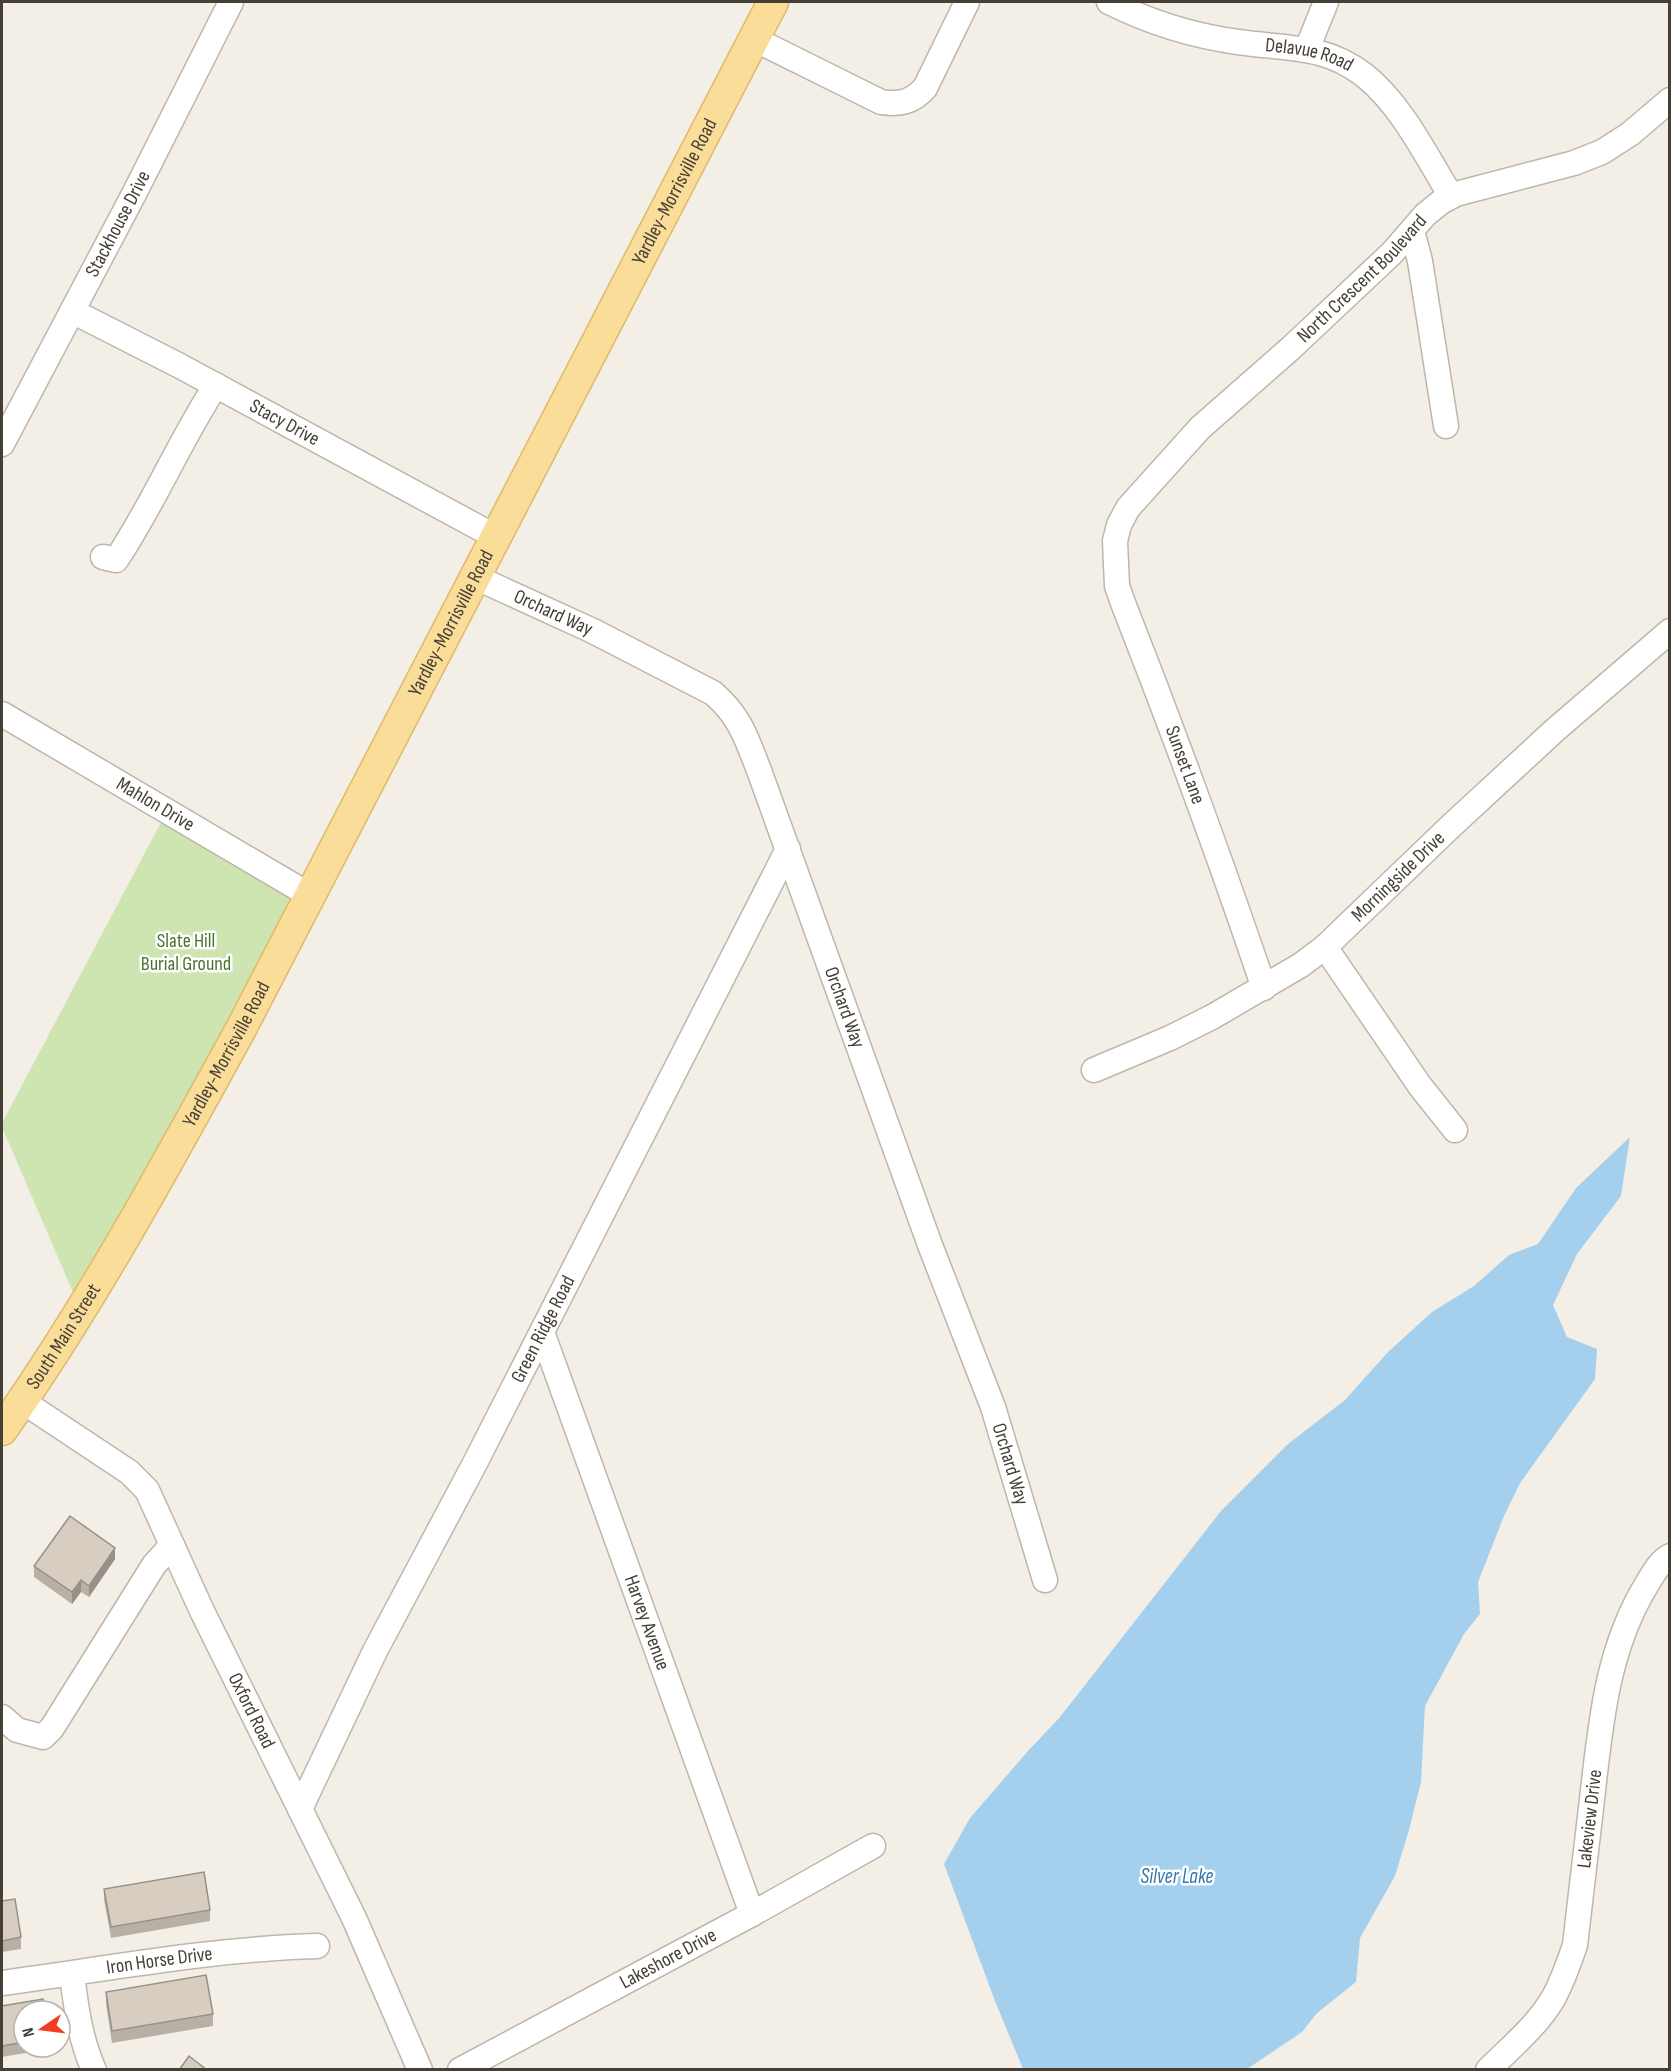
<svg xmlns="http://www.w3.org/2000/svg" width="1671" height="2071" font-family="'Sofia Sans Condensed',sans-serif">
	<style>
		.green { fill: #cee5b1 }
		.water { fill: #a5d0ed }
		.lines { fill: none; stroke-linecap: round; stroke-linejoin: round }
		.minor-casing { stroke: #beb6aa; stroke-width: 27 }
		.major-casing { stroke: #deba69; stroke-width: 33 }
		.minor { stroke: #fff; stroke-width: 24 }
		.major { stroke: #fadd99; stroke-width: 30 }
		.wall { fill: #b9b0a5 }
		.shaded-wall { fill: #969086 }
		.building { fill: #d7cdc0; stroke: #969086; stroke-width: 1.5 }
		.labels { text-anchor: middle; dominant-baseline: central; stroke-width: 5; stroke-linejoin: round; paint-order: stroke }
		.street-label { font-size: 20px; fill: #453f36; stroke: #fff }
		.park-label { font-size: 20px; fill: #48742c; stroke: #fff }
		.water-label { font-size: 21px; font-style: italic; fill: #347aac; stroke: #fff }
	</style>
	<rect width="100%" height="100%" fill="#f3efe7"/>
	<polygon class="green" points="167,811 311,896 81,1311 2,1127 2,1123"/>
	<polygon class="water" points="1630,1137 1621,1196 1577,1254 1553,1305 1567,1337 1597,1349 1595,1379 1520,1483 1504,1516 1478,1582 1480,1614 1464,1634 1425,1706 1421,1782 1409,1830 1395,1876 1360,1938 1356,1982 1317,2013 1302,2032 1247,2069 1023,2069 995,2001 944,1864 970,1818 1028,1751 1060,1717 1221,1511 1288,1444 1345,1400 1388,1352 1432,1312 1474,1286 1509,1255 1538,1244 1576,1188"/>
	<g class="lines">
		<defs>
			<g id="minor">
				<path id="s1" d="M 1109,2 C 1149,22 1194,36 1238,42 C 1285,49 1324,44 1364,75 C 1402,105 1426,156 1451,196"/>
				<path d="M 754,39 L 881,102 C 900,105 912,102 925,88 L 967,2"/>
				<polyline points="1307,49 1326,2"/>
				<polyline points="1412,231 1420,261 1446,426"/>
				<path id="s2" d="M 72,311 L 180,366 L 496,537"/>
				<path id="s3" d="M 2,444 L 134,194 L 231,2"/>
				<path d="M 103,557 L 116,560 C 153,505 179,442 216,385"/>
				<path id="s4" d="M 475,577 L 593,631 L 713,693 C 741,717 747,740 760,773 L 930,1245 L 993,1407 L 1045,1580"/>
				<path id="s5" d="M 2,714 L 311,896"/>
				<polyline points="1325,947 1420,1086 1455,1130"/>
				<path id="s6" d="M 1264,988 C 1220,858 1173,730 1123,603 L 1117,586 L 1115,541 L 1119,525 L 1128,508 L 1200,428 L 1291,348 L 1392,253 L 1425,215 L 1441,202 L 1456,194 L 1574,163 L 1602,152 L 1630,134 L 1670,100"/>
				<path id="s7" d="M 1094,1070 L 1170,1038 L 1212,1017 L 1301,965 L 1325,947 L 1451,826 L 1555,730 L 1670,631"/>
				<path id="s8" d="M 542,1332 L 752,1914"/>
				<path id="s9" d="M 22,1401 L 129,1472 L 147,1490 L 202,1611 L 354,1918 L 420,2070"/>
				<polyline points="2,1717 17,1730 43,1737 52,1728 154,1565 172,1545"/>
				<path id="s10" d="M 300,1809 L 375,1651 L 474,1465 L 788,849"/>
				<path d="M 72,1974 C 76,2007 80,2039 94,2070"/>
				<path id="s11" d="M 2,1983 C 106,1969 212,1949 317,1946"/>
				<path id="s12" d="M 460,2070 L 752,1914 L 873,1846"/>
				<path id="s13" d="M 1488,2070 C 1511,2047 1538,2025 1554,1997 C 1563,1980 1569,1963 1575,1945 C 1580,1899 1586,1854 1591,1808 C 1600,1731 1605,1652 1647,1584 C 1654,1573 1659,1562 1670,1556"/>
			</g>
			<g id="major">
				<path id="s14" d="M 2,1430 C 92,1302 167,1164 242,1027 L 773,2"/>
			</g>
		</defs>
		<use href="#minor" class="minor-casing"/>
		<use href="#major" class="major-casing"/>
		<use href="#minor" class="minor"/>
		<use href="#major" class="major"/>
	</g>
	<g class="wall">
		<polygon points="115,1559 89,1597 81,1592 72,1604 34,1577 34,1566"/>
		<polygon points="104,1889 210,1910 210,1921 111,1938 104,1900"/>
		<polygon points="2,1901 21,1937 21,1949 2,1952"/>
		<polygon points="106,1992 213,2014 213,2026 112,2043 106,2004"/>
		<polygon points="2,2006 24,2011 24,2047 49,2047 49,2049 2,2057"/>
	</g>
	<g class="shaded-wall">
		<polygon points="115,1548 115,1559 89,1597 89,1586"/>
		<polygon points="81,1580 81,1592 72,1604 72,1592"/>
	</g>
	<g class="building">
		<polygon points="70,1516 115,1548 89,1586 81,1580 72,1592 34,1566"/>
		<polygon points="204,1872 210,1910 111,1927 104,1889"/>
		<polygon points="15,1899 21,1937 2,1941 2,1901"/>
		<polygon points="206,1975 213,2014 112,2031 106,1992"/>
		<polygon points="43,1999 45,2011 24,2011 24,2042 2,2046 2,2006"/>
		<polygon points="189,2056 207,2070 179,2070"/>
	</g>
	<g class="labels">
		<g class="street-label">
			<text stroke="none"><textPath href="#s1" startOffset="208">Delavue Road</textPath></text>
			<text stroke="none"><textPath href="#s14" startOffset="1410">Yardley-Morrisville Road</textPath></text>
			<text stroke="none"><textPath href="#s3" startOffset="249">Stackhouse Drive</textPath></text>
			<text stroke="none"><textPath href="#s6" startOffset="837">North Crescent Boulevard</textPath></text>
			<text stroke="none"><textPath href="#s2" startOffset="240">Stacy Drive</textPath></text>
			<text stroke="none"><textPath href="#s4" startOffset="86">Orchard Way</textPath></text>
			<text stroke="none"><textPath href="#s14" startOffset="924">Yardley-Morrisville Road</textPath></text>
			<text transform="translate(1185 765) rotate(70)">Sunset Lane</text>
			<text stroke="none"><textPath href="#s5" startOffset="178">Mahlon Drive</textPath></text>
			<text stroke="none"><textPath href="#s7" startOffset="364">Morningside Drive</textPath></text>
			<text stroke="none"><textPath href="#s4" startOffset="608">Orchard Way</textPath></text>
			<text stroke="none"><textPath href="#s14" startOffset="438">Yardley-Morrisville Road</textPath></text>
			<text stroke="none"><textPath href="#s10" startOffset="538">Green Ridge Road</textPath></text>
			<text stroke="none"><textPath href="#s14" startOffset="112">South Main Street</textPath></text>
			<text stroke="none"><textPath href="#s4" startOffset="1094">Orchard Way</textPath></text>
			<text stroke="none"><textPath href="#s8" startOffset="309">Harvey Avenue</textPath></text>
			<text stroke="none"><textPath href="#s9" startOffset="398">Oxford Road</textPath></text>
			<text stroke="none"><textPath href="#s13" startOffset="282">Lakeview Drive</textPath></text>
			<text stroke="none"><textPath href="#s12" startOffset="236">Lakeshore Drive</textPath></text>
			<text stroke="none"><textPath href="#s11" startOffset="159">Iron Horse Drive</textPath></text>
		</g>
		<g class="park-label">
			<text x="186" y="941">Slate Hill<tspan x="186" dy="23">Burial Ground</tspan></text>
		</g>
		<g class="water-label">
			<text x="1177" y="1876">Silver Lake</text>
		</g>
	</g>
	<rect width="1671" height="2071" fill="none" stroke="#453f36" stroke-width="6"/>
	<g transform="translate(42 2029) rotate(256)"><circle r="28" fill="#ffffff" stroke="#b5b2af" stroke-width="1.5"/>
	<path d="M0-4.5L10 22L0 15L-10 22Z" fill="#f13e20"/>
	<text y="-9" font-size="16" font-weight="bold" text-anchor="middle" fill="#453f36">N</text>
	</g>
</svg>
